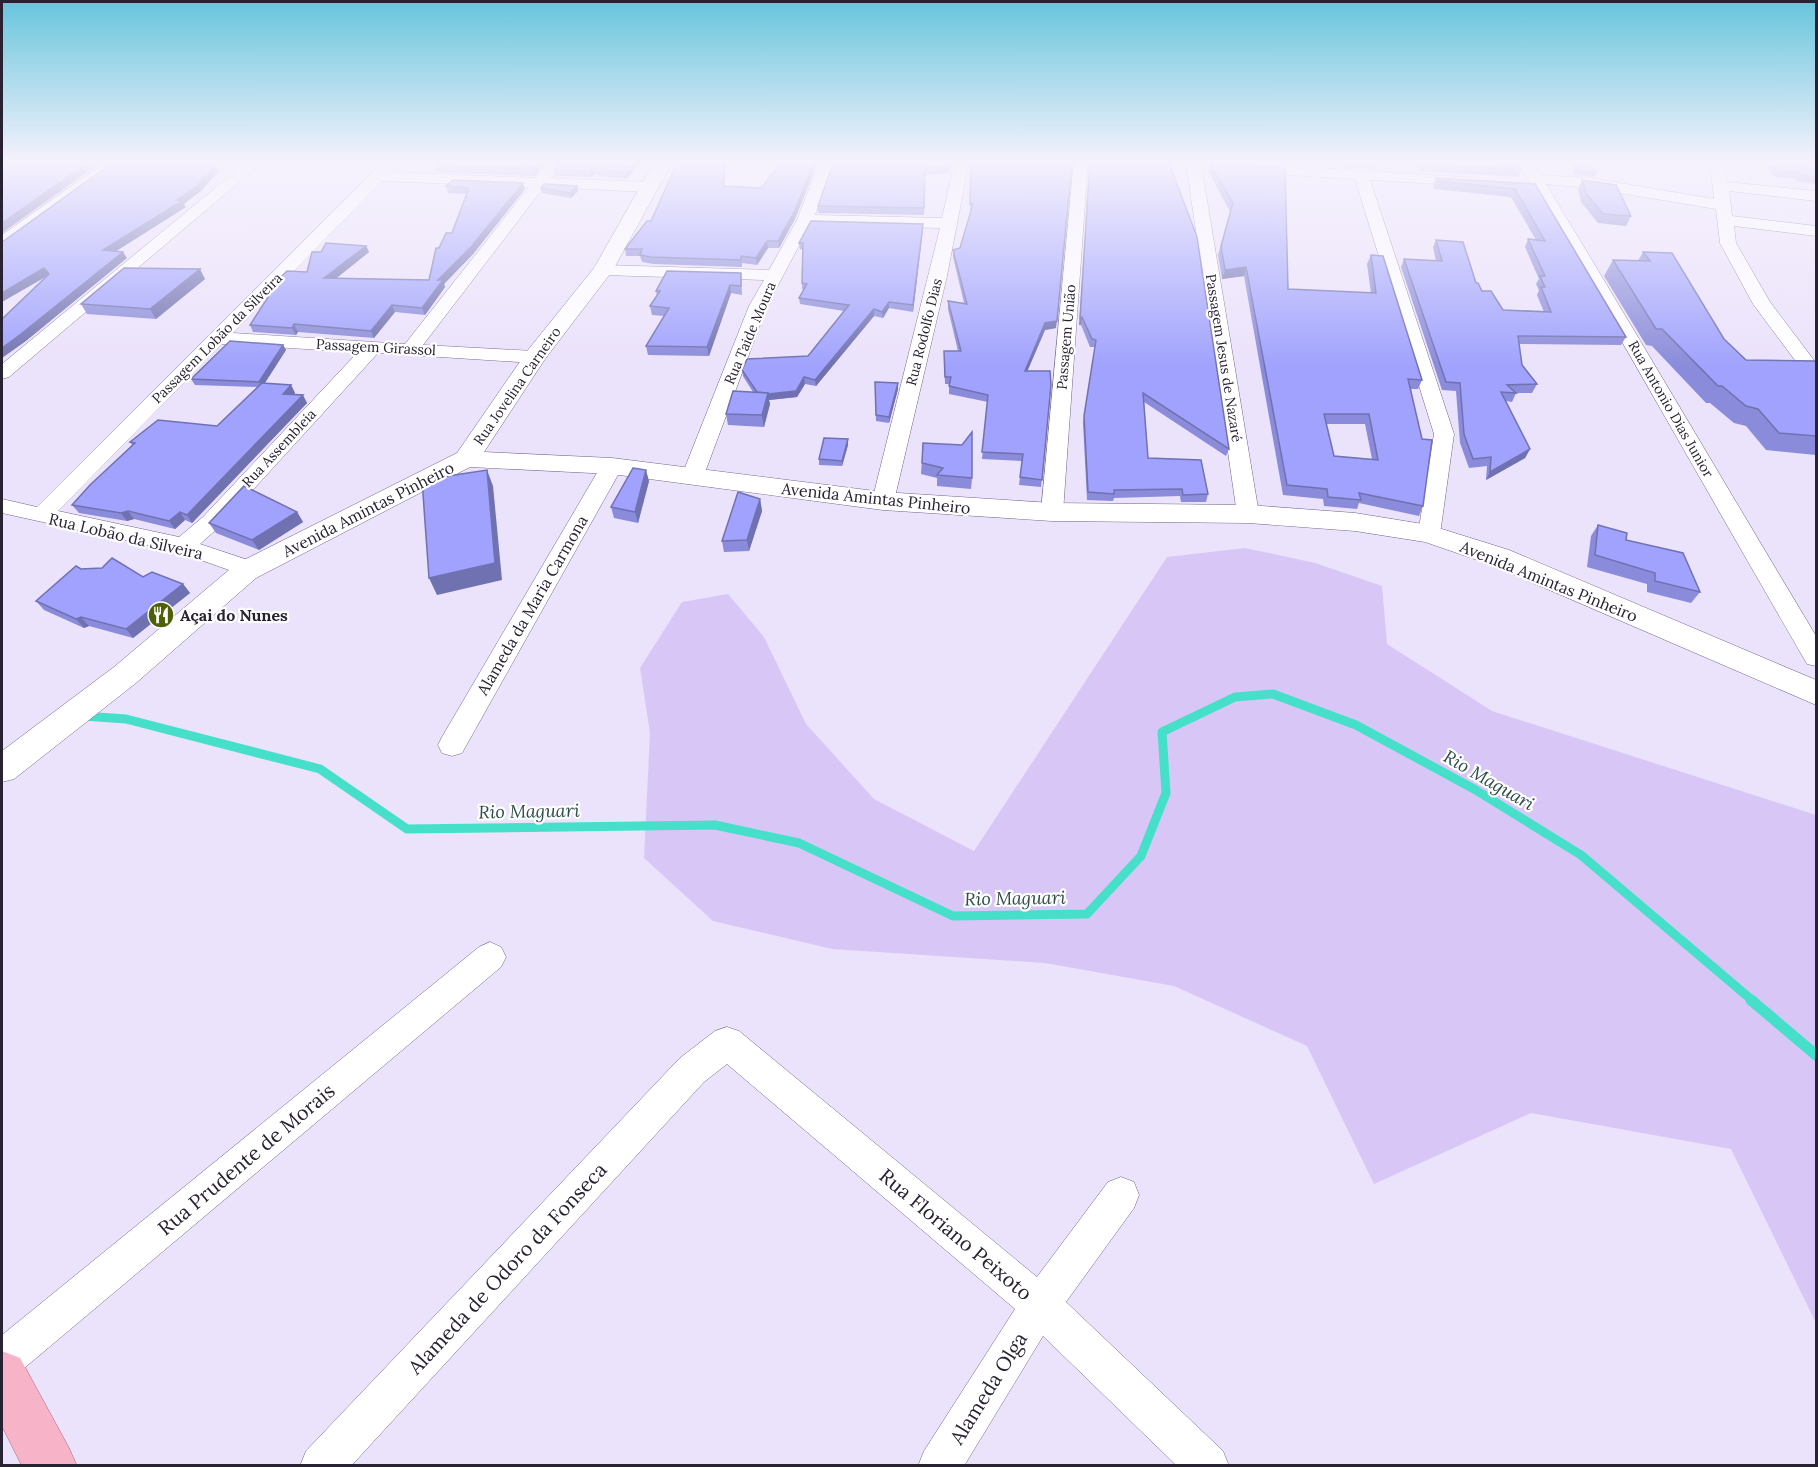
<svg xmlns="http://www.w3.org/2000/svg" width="1818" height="1467" font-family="Lora,serif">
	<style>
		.green { fill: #d8c7f6 }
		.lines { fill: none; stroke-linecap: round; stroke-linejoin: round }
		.stream-far1 { stroke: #46dfca; stroke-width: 9 }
		.stream { stroke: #46dfca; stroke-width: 11 }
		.minor-casing { stroke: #726489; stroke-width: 1 }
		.tertiary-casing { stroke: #726489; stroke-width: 1 }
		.primary-casing { stroke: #ab607c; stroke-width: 1 }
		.minor { fill: #fff; fill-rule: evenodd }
		.tertiary { fill: #fff; fill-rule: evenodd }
		.primary { fill: #f7b3c8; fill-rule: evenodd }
		.wall { fill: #8a8bda; fill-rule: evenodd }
		.shaded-wall { fill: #7071b1 }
		.building { fill: #a0a2fd; stroke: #7071b1; stroke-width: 1.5; fill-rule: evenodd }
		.labels { text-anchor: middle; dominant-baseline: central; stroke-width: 4.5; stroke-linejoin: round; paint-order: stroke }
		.far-street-label { font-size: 14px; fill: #282232; stroke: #fff }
		.street-label { font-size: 16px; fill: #282232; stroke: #fff }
		.poi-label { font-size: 16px; font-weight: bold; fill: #282232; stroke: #fff; text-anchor: start }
		.water-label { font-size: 18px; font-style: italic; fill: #2d4c47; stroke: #fff }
		.near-street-label { font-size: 20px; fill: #282232; stroke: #fff }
	</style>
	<rect width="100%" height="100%" fill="#ebe2fb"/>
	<polygon class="green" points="1245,548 1315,563 1382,586 1387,644 1492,711 1816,815 1816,1323 1731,1149 1531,1113 1374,1184 1307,1046 1174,986 1045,963 832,949 713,921 644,858 650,733 640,668 682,602 728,594 764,637 806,724 874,799 974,851 1167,557"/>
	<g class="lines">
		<polyline class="stream-far1" points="83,716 126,719 320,769 407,829 715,825 799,843 953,916 1087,914 1141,856 1166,793 1162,732 1235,697 1273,694 1356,725 1474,789 1581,855 1753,1001"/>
		<polyline class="stream" points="1751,1000 1816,1055"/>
		<defs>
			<g id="minor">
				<polygon points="107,161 124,161 8,245 2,247 2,235"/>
				<polygon points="150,161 264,161 9,377 2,379 2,364 237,170 157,165"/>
				<path d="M 384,161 L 400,161 L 390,172 L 536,178 L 549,161 L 564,161 L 551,178 L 649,182 L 657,187 L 649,192 L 544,187 L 423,345 L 534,351 L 541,353 L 543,357 L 541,361 L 534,363 L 378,353 L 219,527 L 200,544 L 257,563 L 261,569 L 257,575 L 249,577 L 178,552 L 2,513 L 2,499 L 37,507 ZM 382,181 L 529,187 L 405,344 L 233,333 ZM 222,344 L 358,352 L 203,517 L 179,537 L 58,511 Z"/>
				<polygon points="820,161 834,161 815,215 942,218 955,161 969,161 947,276 894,501 891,506 883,508 875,506 872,501 940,228 810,225 767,306 704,475 701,480 693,482 685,480 682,475 749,306 764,280 603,275 597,274 594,270 597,266 603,265 769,270 797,220"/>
				<polygon points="1074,161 1088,161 1063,512 1060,517 1052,519 1044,517 1041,512"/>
				<polygon points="1115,161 1206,161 1476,178 1479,181 1476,184 1471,186 1370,180 1454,434 1440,534 1437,539 1429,541 1421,539 1418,534 1434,434 1355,179 1202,170 1259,514 1256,519 1248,521 1240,519 1237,514 1187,169 1122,165"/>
				<path d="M 1517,161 L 1532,161 L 1540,175 L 1590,178 L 1714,199 L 1710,161 L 1724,161 L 1727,182 L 1816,191 L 1816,201 L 1729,191 L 1732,216 L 1816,226 L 1816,236 L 1734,226 L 1736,243 L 1770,302 L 1816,363 L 1816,381 L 1809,379 L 1753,304 L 1720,243 L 1716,209 L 1590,188 L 1546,184 C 1637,334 1726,486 1816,636 L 1816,666 L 1807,664 C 1710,497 1615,327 1517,161 Z"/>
				<polygon points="612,460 620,461 623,466 462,753 452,756 442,753 438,745 442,737 601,466 604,461"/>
				<polygon points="490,942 501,947 506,957 501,967 16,1375 2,1381 2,1335 479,947"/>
				<polygon points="727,1027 739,1031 1037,1277 1108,1182 1121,1177 1134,1182 1139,1195 1134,1208 1066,1302 1223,1451 1229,1466 1177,1466 1043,1336 964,1466 918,1466 924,1451 1015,1309 727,1064 704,1082 351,1466 300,1466 306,1451 680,1058 715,1031"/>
			</g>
			<polygon id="tertiary" points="655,161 673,161 613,270 545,359 484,452 612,458 883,492 1052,503 1248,505 1355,513 1429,525 1509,550 1816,680 1816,705 1489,564 1425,542 1355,531 1248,523 1052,521 883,510 612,474 470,467 256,578 136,683 14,779 2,782 2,751 114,667 236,564 457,453 528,350 594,268"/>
			<polygon id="primary" points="2,1351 20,1358 69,1448 77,1466 22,1466 2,1426"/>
		</defs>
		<use href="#minor" class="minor-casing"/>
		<use href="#tertiary" class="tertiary-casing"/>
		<use href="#primary" class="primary-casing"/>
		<use href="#minor" class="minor"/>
		<use href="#tertiary" class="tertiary"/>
		<use href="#primary" class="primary"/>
	</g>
	<g class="wall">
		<polygon points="546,161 535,176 437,172 435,165"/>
		<polygon points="643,161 626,179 594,175 591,177 555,176 554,170"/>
		<polygon points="678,161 725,161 724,186 761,188 783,161 818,161 795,219 779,248 768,248 757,265 742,263 742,267 653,264 642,262 640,256 626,256 625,249 651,221"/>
		<polygon points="834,161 953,161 950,173 925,175 924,215 818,213 818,206"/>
		<polygon points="971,161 1056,328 1045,330 1027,371 1051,385 1041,487 1019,485 1022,461 982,459 988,402 949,394 949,384 945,384 944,351 958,351 948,309 948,301 964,303 953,257 953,250 960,248 971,211 970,211"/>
		<polygon points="1090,161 1229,449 1226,456 1144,402 1148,458 1208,494 1206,502 1181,502 1180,496 1114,498 1113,501 1087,500 1083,423 1095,347 1090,347 1081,325 1079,325"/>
		<polygon points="1248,161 1283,161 1282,163"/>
		<polygon points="1306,161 1376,162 1373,169 1307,165"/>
		<polygon points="1408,161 1512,161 1521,170 1518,177 1421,171 1413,162"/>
		<polygon points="1571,161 1586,161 1597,172 1595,177 1574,175"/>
		<polygon points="1759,161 1816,161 1816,184 1797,181 1794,178 1775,177"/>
		<path d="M 1210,164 L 1288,289 L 1371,293 L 1367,264 L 1371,255 L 1422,380 L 1418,389 L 1411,389 L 1423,506 L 1419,516 L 1359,503 L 1357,509 L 1324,506 L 1323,499 L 1283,495 L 1244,276 L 1222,279 L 1218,255 L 1230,211 L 1209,173 ZM 1326,424 L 1365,424 L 1372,459 L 1334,456 Z"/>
		<polygon points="1436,178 1535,184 1626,337 1621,345 1519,344 1522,365 1537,384 1532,393 1516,393 1512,402 1506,401 1530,449 1525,458 1486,480 1487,466 1469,468 1460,443 1456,391 1442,390 1401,267 1404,259 1436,261 1433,247 1436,240 1476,283 1482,291 1503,310 1544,312 1537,295 1539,290 1536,284 1539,279 1525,247 1528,239 1536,240 1511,197 1435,189 1433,186"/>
		<polygon points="1582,180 1631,216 1626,226 1598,223 1581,202 1578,189"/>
		<polygon points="446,186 525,189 473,254 444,284 445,287 425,315 395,312 374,338 298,332 296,335 253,332 250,325 307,272 321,252 366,246 369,252 336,278 429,280 439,248 452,233 466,194 448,193"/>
		<polygon points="577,186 578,191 571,198 542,193 541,188"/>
		<polygon points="923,224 913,312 889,308 883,318 874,316 816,386 805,384 797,397 769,400 770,404 764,427 728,425 726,414 753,392 743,376 742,370 808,356 844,311 800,304 799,298 804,290 802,289 802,283 803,250 800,249 799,243"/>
		<polygon points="1643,252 1724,339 1746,360 1816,361 1816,455 1766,450 1746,426 1734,423 1710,403 1706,403 1652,346 1646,345 1604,276 1613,260 1638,261"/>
		<polygon points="741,273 742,295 731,293 709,356 648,355 646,346 664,316 652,315 650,306 657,296 656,291"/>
		<polygon points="205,279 156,319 87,314 81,304"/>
		<polygon points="283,345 286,350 265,383 291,385 295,393 294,394 307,403 192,523 185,520 175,529 134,519 127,521 79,513 72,505 132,445 130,442 217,426 258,387 195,385 191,379"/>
		<polygon points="875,382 898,389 889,423 876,421"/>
		<polygon points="848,439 848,445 842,466 819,465 819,459"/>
		<polygon points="923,443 972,478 971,489 937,486 937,478 921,474"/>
		<polygon points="649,481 638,523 614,518 611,507"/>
		<polygon points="760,499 762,511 749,551 724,552 722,541"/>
		<polygon points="297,512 303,522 259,550 216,533 209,523"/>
		<polygon points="1598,525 1626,540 1700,592 1691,603 1647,592 1647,584 1587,567 1591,536"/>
		<polygon points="81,569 143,577 183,584 190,593 133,638 89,626 84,628 44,610 36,601"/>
	</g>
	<g class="shaded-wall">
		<polygon points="90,161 103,161 2,233 2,223"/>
		<polygon points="540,161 546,161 535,176 533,169"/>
		<polygon points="636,161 643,161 626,179 625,173"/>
		<polygon points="724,161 725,161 724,193 723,186"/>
		<polygon points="815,161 818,161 795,219 779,248 778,241"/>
		<polygon points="216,165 219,171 201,191 184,204 186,207 107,257 103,250"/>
		<polygon points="592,168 594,175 591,177 590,171"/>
		<polygon points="523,183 525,189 473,254 444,284 445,287 425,315 422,308 438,280"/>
		<polygon points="577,186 578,191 571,198 570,193"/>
		<polygon points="923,224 923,230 913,312 913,305"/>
		<polygon points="767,241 768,248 757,265 756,258"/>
		<polygon points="366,246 369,252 328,285 324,278"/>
		<polygon points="123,252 127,258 26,341 2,358 2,348"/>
		<polygon points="1246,267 1244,276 1222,279 1225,270"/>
		<polygon points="44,268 49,275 2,302 2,293"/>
		<polygon points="200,269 205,279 156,319 150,309"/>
		<polygon points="730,285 731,293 709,356 707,347"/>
		<polygon points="889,302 889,308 883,318 882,312"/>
		<polygon points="392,305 395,312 374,338 371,331"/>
		<polygon points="874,309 874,316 816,386 815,380"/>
		<polygon points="1082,317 1081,325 1079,325 1080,318"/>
		<polygon points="1057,321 1056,328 1045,330 1024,379 1025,371 1045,323"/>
		<polygon points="294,324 298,332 296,335 292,328"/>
		<polygon points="283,345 286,350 262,387 259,382"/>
		<polygon points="804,377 805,384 797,397 769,400 770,404 764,427 759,402 768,394"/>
		<polygon points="898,383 898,389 889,423 889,417"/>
		<polygon points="291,385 295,393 287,401 283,394"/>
		<polygon points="303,395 307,403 192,523 187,515"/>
		<polygon points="848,439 848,445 842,466 842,461"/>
		<polygon points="1530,449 1525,458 1486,480 1490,472"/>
		<polygon points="487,470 493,486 502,580 437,595 429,578"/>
		<polygon points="646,470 649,481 638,523 635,512"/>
		<polygon points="760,499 762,511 749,551 747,540"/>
		<polygon points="128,511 134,519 127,521 121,513"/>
		<polygon points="180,512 185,520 175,529 169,521"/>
		<polygon points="297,512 303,522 259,550 252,540"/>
		<polygon points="183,584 190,593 133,638 126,629"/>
		<polygon points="81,617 89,626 84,628 76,619"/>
	</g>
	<g class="building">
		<polygon points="11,161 90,161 2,223 2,166"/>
		<polygon points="115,161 175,161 216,165 198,185 177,200 182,201 103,250 123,252 21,334 2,348 2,319 49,274 44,268 2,293 2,242 5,240"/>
		<polygon points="439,161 540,161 533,169 435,165"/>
		<polygon points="560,161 636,161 625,173 592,168 590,171 554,170"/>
		<polygon points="678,161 724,161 723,186 761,188 783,161 815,161 794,212 778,241 767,241 756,258 741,256 741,260 651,257 640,255 642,249 625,249 647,221 651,221"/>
		<polygon points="834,161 951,161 950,166 925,168 924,208 818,206"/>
		<polygon points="971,161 1072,161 1057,321 1045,323 1025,371 1050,371 1051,385 1042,480 1020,477 1023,454 982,452 988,395 949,386 951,377 945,377 944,351 961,351 948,301 967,304 953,250 960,248 973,204 970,204"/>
		<polygon points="1090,161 1136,161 1169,163 1197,237 1229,449 1143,393 1148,458 1201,460 1208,494 1183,495 1182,489 1114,490 1114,494 1088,492 1084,416 1096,340 1092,339 1082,317 1080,318"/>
		<polygon points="1421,161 1512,161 1521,170 1424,164"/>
		<polygon points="1574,161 1586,161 1597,172 1577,170"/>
		<polygon points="1769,161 1816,161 1816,177 1802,175 1799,172 1779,171"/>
		<path d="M 1210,164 L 1285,168 L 1288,289 L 1376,293 L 1371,255 L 1383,256 L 1422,380 L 1408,379 L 1422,439 L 1432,440 L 1423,506 L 1359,493 L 1361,500 L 1328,497 L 1327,489 L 1287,485 L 1246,267 L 1225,270 L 1221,246 L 1233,203 ZM 1324,414 L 1369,414 L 1378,460 L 1334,456 Z"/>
		<polygon points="1436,178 1535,184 1626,337 1518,336 1522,365 1537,384 1507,385 1516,393 1501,392 1530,449 1490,472 1491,457 1473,459 1464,434 1460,383 1446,382 1404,259 1442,261 1436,240 1463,242 1476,283 1478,283 1482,291 1491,291 1503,310 1551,312 1541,287 1545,287 1540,276 1545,276 1528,239 1545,241 1515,189 1438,181"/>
		<polygon points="453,180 523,183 471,247 438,280 443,280 422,308 392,305 371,331 294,324 292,328 250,325 281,277 287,271 307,272 312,252 321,252 326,243 366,246 324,278 429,280 436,248 439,248 446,233 452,233 469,188 446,186"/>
		<polygon points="1582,180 1616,185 1631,216 1603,214 1586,193"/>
		<polygon points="544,184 577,186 570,193 541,188"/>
		<polygon points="811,221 923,224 913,305 889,302 882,312 874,309 815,380 804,377 796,391 768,394 768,393 757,392 742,370 747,359 808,356 849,305 799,298 807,284 802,283 803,243 799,243"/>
		<polygon points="1643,252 1672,253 1724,339 1746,360 1816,361 1816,436 1779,433 1758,409 1746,406 1722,386 1718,386 1662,329 1656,329 1613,260 1650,261"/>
		<polygon points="124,268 200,269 150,309 81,304"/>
		<polygon points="667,271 741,273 741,286 730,285 707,347 646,346 669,308 650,306 660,291 656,291"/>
		<polygon points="230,341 283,345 259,382 191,379"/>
		<polygon points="875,382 898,383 889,417 876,415"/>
		<polygon points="262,383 291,385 283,394 303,395 187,515 180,512 169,521 128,511 121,513 72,505 90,485 135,443 130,442 158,420 217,426"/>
		<polygon points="733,391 768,393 762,415 726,414"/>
		<polygon points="972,432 972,478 937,475 943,468 922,463 923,443 962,445"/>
		<polygon points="824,438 848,439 842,461 819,459"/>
		<polygon points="633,468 646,470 635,512 611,507"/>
		<polygon points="487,470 495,563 429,578 422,480"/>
		<polygon points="244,486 297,512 252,540 209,523"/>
		<polygon points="738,492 760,499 747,540 722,541"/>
		<polygon points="1598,525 1627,533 1626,540 1683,553 1700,592 1655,581 1655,573 1595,555"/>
		<polygon points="112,558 143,577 152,572 183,584 126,629 81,617 76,619 36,601 76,566 81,569 102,568"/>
	</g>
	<linearGradient id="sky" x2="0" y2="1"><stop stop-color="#67c5dc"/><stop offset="0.44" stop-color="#f6f2fd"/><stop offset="1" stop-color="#f6f2fd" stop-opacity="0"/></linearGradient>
	<rect width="1818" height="367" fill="url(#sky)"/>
	<defs>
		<symbol id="restaurant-disc" viewBox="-11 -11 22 22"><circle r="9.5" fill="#4f6108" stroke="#fff"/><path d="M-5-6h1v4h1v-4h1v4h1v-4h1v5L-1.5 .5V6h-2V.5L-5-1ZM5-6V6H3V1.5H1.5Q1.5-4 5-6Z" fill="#fff"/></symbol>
	</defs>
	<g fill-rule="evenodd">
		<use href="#restaurant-disc" x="146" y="600" width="30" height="30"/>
	</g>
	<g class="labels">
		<g class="far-street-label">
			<text transform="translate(924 332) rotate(-76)">Rua Rodolfo Dias</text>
			<text transform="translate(750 333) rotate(-67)">Rua Taide Moura</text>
			<text transform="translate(1066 337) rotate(-85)">Passagem União</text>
			<text transform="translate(217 338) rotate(-45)">Passagem Lobão da Silveira</text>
			<text transform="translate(376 347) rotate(3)">Passagem Girassol</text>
			<text transform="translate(1224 358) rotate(81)">Passagem Jesus de Nazaré</text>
			<text transform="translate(517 386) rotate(-55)">Rua Jovelina Carneiro</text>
			<text transform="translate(1671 409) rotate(60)">Rua Antonio Dias Junior</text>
			<text transform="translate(279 448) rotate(-47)">Rua Assembleia</text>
		</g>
		<g class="street-label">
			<text transform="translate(876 498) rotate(6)">Avenida Amintas Pinheiro</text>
			<text transform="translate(368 509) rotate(-27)">Avenida Amintas Pinheiro</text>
			<text transform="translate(126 536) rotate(13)">Rua Lobão da Silveira</text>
			<text transform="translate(1549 581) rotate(22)">Avenida Amintas Pinheiro</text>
			<text transform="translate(532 605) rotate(-60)">Alameda da Maria Carmona</text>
		</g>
		<g class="poi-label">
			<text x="180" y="615">Açai do Nunes</text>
		</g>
		<g class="water-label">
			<text transform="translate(1489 780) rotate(30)">Rio Maguari</text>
			<text transform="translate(529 811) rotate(-1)">Rio Maguari</text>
			<text transform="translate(1015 898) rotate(-1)">Rio Maguari</text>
		</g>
		<g class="near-street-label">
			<text transform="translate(246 1159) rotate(-40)">Rua Prudente de Morais</text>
			<text transform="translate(956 1234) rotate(40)">Rua Floriano Peixoto</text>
			<text transform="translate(507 1268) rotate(-47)">Alameda de Odoro da Fonseca</text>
			<text transform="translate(988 1388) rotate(-58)">Alameda Olga</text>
		</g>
	</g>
	<rect width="1818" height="1467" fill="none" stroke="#282232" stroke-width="6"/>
</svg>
